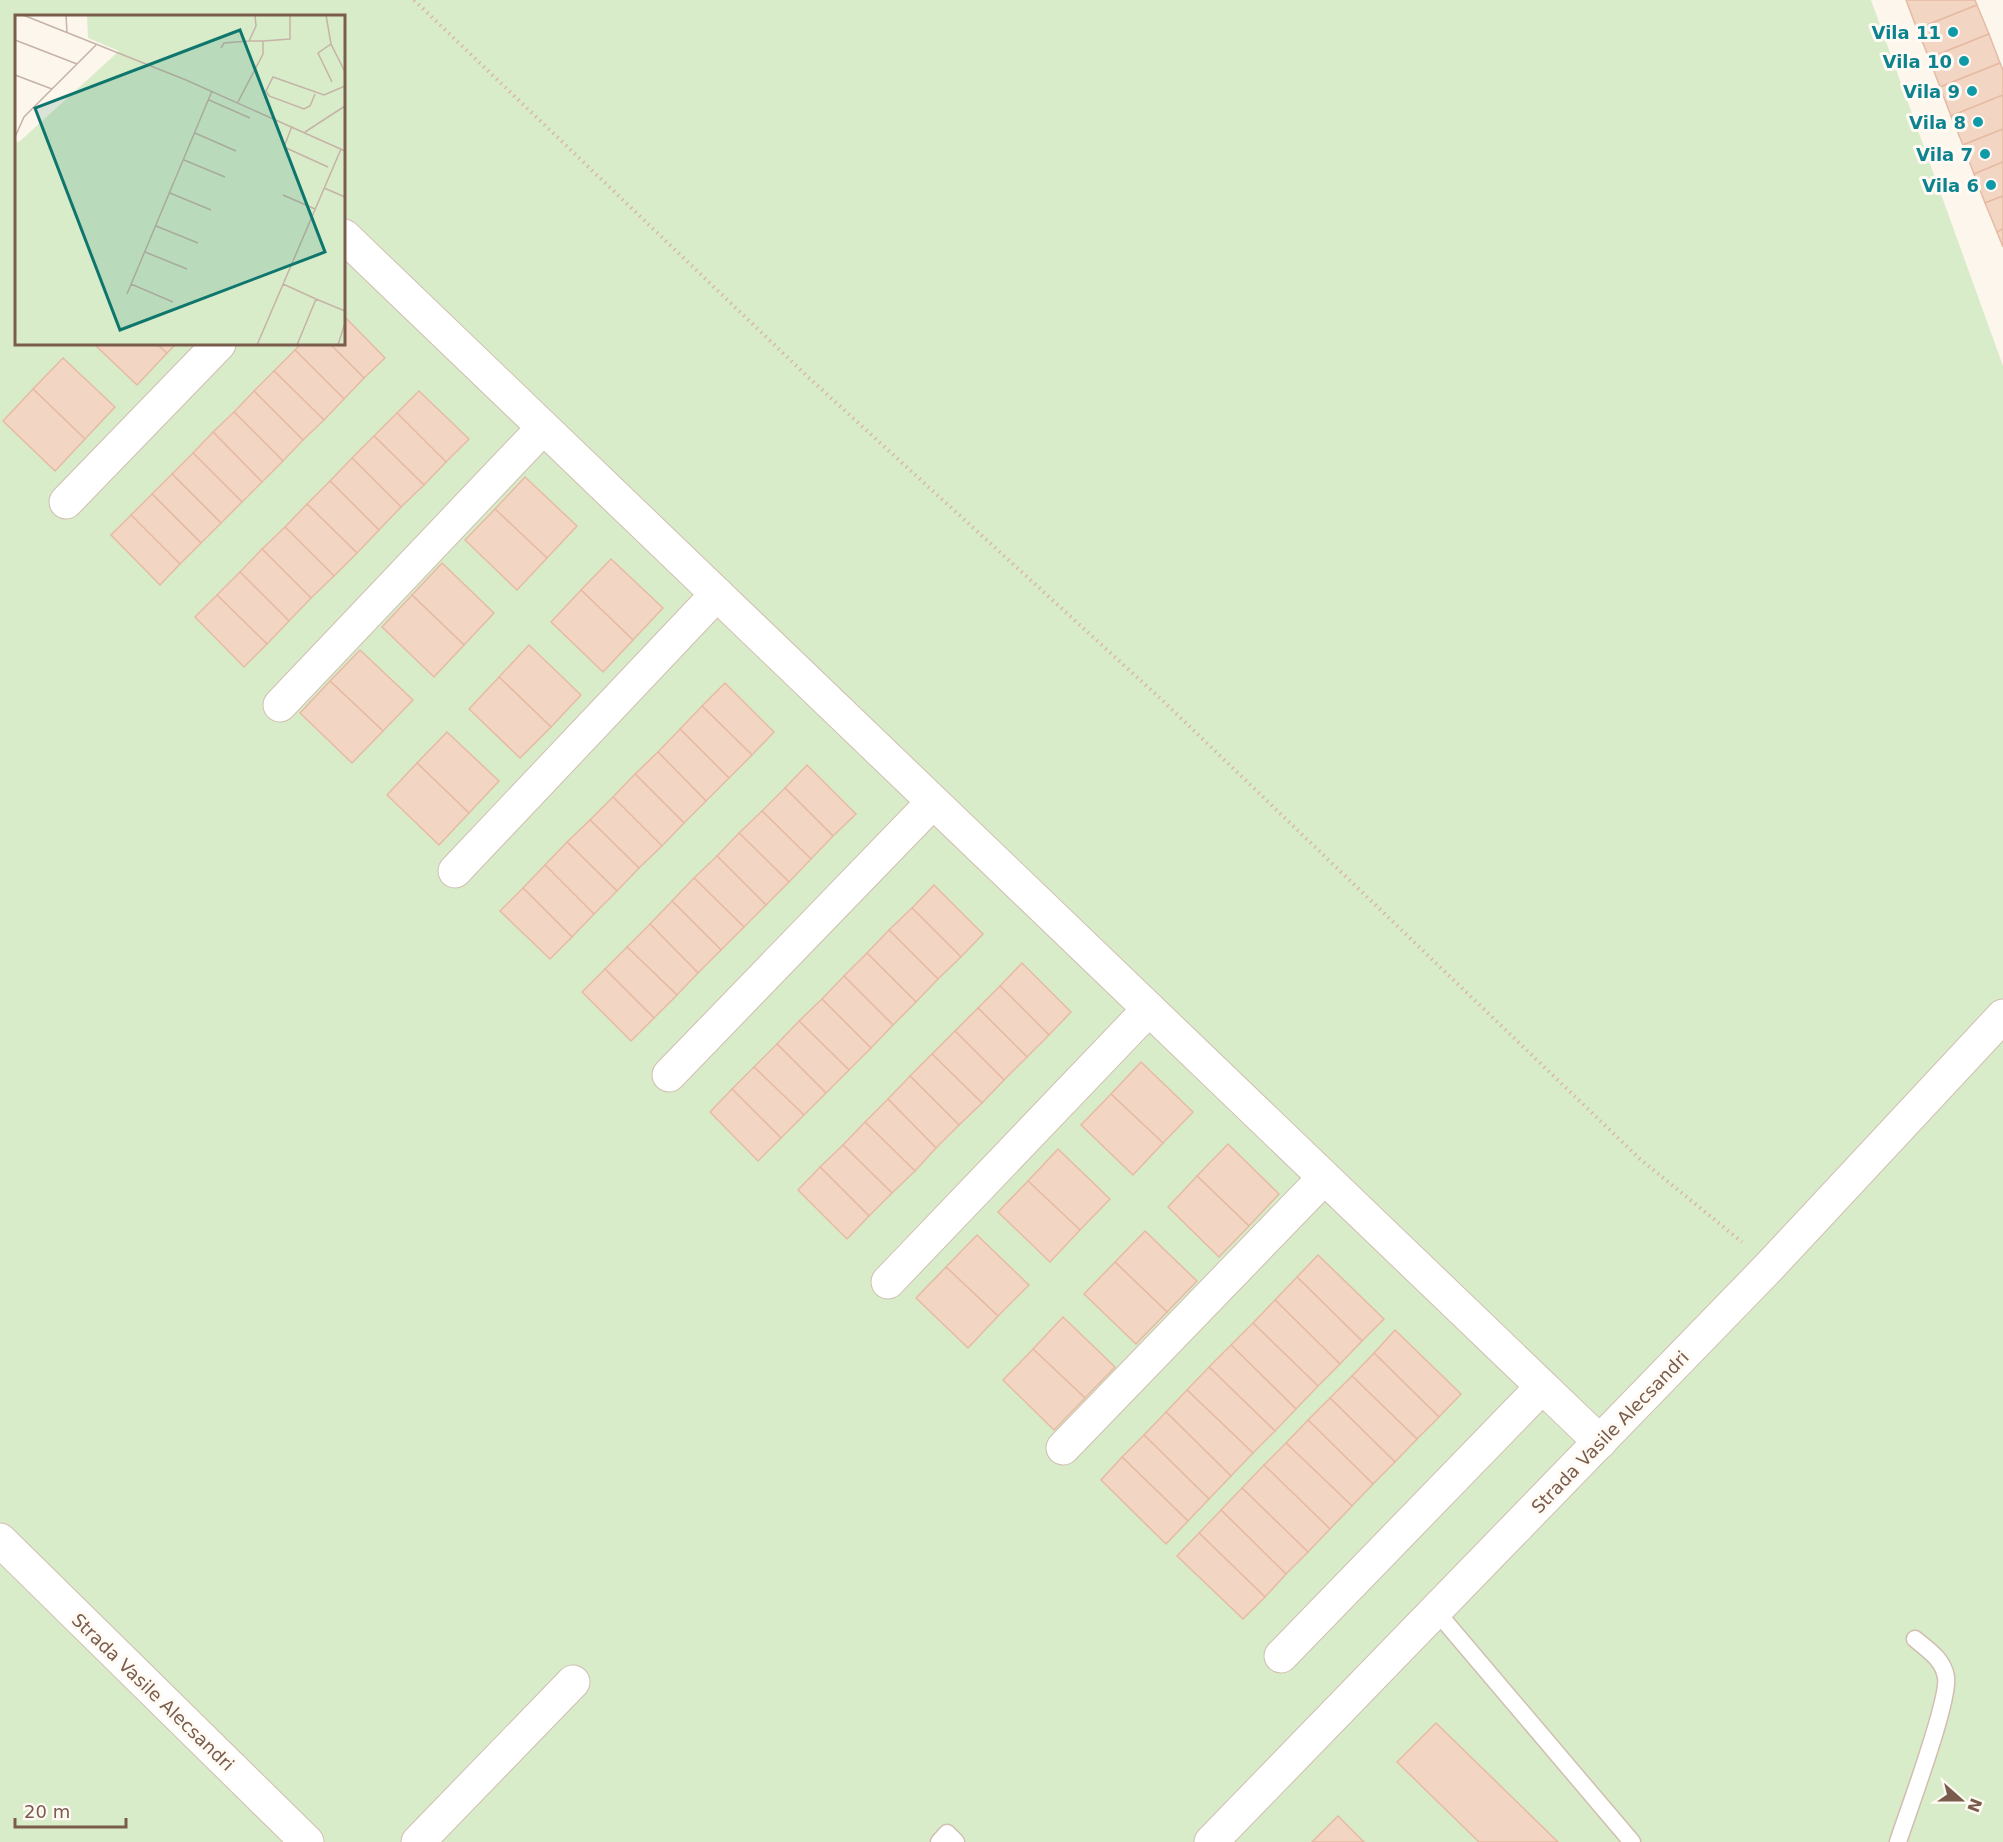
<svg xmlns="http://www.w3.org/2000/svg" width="2003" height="1842" font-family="'DejaVu Sans',sans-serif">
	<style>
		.green { fill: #d8ecc9; fill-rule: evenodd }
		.building { fill: #f3d5c3; stroke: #e6bba3; stroke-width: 1.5 }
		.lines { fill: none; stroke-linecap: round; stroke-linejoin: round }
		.lane-casing { stroke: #d1beb0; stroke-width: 19 }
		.street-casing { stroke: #d1beb0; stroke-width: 35 }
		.path { stroke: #d9b8a5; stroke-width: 4; stroke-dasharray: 1.5 4.5; stroke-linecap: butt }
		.lane { stroke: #fff; stroke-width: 16 }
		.street { stroke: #fff; stroke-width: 33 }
		.culture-dot { fill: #0f9aa8; stroke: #fffaf3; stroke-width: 2 }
		.labels { text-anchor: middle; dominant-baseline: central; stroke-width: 6; stroke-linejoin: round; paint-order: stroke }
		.culture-label { font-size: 18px; font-weight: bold; fill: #0d838f; stroke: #fffaf3; text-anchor: end }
		.street-label { font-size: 18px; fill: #7a5c4d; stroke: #fffaf3 }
		.inset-road { fill: none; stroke: #c5b3a7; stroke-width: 1.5 }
		.view { fill: #0f766e; fill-opacity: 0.15; stroke: #0f766e; stroke-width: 3 }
		.inset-edge { fill: none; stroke: #7a5c4d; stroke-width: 3 }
	</style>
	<rect width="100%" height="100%" fill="#fdf6ec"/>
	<path class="green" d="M 0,0 L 1871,0 L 2003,366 L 2003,1842 L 0,1842 ZM 16,16 L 344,16 L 344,344 L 16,344 Z"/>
	<g class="building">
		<polygon points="1906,0 1975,0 1977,5 1917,29"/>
		<polygon points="1977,5 1989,34 1929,58 1917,29"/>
		<polygon points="1989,34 2000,63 1940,87 1929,58"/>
		<polygon points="2000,63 2003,70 2003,95 1951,116 1940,87"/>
		<polygon points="2003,95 2003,129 1963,145 1951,116"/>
		<polygon points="2003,129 2003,162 1974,174 1963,145"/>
		<polygon points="2003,162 2003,196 1985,203 1974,174"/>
		<polygon points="2003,196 2003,229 1997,232 1985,203"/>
		<polygon points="2003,229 2003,247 1997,232"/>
		<polygon points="344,316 385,358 364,378 330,344 344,344"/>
		<polygon points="94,344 157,344 167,353 137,385"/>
		<polygon points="157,344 176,344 167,353"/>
		<polygon points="301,344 330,344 364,378 344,399 295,350"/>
		<polygon points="295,350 344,399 324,420 274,371"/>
		<polygon points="63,358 115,407 85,439 33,389"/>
		<polygon points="274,371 324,420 303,440 254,391"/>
		<polygon points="33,389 85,439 55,471 3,421"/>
		<polygon points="254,391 303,440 283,461 234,412"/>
		<polygon points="419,391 469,439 446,462 397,413"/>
		<polygon points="234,412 283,461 262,482 213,432"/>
		<polygon points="397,413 446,462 424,485 374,436"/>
		<polygon points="213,432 262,482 242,502 193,453"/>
		<polygon points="374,436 424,485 401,507 352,458"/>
		<polygon points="193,453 242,502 221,523 172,474"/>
		<polygon points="352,458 401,507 379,530 330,481"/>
		<polygon points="172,474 221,523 201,543 152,494"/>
		<polygon points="525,477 577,526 547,558 495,509"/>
		<polygon points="330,481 379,530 357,553 307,504"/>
		<polygon points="152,494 201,543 180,564 131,515"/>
		<polygon points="307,504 357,553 334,576 285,527"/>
		<polygon points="495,509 547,558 517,590 465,540"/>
		<polygon points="131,515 180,564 160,585 111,535"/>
		<polygon points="285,527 334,576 311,598 262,549"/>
		<polygon points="262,549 311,598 289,621 240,572"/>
		<polygon points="611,559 663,608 633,640 581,590"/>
		<polygon points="442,563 494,613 464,645 412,595"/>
		<polygon points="240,572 289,621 267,644 217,595"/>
		<polygon points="581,590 633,640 603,672 551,622"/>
		<polygon points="217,595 267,644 244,667 195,617"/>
		<polygon points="412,595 464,645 434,677 382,627"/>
		<polygon points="529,645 581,695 551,727 499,677"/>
		<polygon points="360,650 413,700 383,731 330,681"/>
		<polygon points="499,677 551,727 520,758 469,709"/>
		<polygon points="330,681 383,731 352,763 300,713"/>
		<polygon points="725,683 774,732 752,755 702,706"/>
		<polygon points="702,706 752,755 729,778 680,729"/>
		<polygon points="680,729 729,778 706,801 658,752"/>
		<polygon points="447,732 499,781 469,813 417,763"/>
		<polygon points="658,752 706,801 684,823 635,774"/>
		<polygon points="417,763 469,813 439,845 387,795"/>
		<polygon points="807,765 856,814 833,836 785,788"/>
		<polygon points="635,774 684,823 662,846 613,797"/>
		<polygon points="785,788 833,836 811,859 762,811"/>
		<polygon points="613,797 662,846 639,868 590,820"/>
		<polygon points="762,811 811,859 789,882 739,833"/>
		<polygon points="590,820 639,868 617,891 567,842"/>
		<polygon points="739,833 789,882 766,905 717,856"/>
		<polygon points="567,842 617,891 594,914 545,865"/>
		<polygon points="717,856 766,905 744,927 694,878"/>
		<polygon points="545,865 594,914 572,937 523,888"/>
		<polygon points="694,878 744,927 721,950 672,901"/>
		<polygon points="934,885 983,934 961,957 912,908"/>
		<polygon points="523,888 572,937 550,959 500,911"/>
		<polygon points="672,901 721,950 698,973 650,924"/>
		<polygon points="912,908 961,957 938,979 889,930"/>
		<polygon points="650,924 698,973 677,995 627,947"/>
		<polygon points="889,930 938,979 916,1002 867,953"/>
		<polygon points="627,947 677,995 654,1018 605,969"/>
		<polygon points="867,953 916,1002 893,1025 844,976"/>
		<polygon points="1022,963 1071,1012 1049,1035 1000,986"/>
		<polygon points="605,969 654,1018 631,1041 582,992"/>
		<polygon points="844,976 893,1025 871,1048 822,999"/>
		<polygon points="1000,986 1049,1035 1027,1057 978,1008"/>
		<polygon points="822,999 871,1048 849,1070 799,1021"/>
		<polygon points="978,1008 1027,1057 1004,1080 955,1031"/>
		<polygon points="799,1021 849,1070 826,1093 777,1044"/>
		<polygon points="955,1031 1004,1080 982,1103 932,1054"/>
		<polygon points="777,1044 826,1093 804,1115 754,1067"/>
		<polygon points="932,1054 982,1103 959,1125 910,1076"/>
		<polygon points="1141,1062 1193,1112 1163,1143 1111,1094"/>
		<polygon points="754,1067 804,1115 781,1138 732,1089"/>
		<polygon points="910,1076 959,1125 936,1148 888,1099"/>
		<polygon points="732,1089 781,1138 758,1161 710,1112"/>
		<polygon points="1111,1094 1163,1143 1133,1175 1081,1125"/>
		<polygon points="888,1099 936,1148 915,1171 865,1122"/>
		<polygon points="865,1122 915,1171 892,1193 843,1145"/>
		<polygon points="1228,1144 1279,1194 1249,1226 1197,1176"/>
		<polygon points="843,1145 892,1193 869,1216 820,1167"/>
		<polygon points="1058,1149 1110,1199 1080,1230 1028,1181"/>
		<polygon points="820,1167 869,1216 847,1239 798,1190"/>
		<polygon points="1197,1176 1249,1226 1219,1257 1168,1207"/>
		<polygon points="1028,1181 1080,1230 1050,1262 998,1212"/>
		<polygon points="1145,1231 1197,1281 1167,1312 1115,1262"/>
		<polygon points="977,1235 1029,1285 998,1316 946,1267"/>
		<polygon points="1318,1255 1384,1319 1362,1341 1297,1277"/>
		<polygon points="1115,1262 1167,1312 1136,1344 1084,1294"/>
		<polygon points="946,1267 998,1316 968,1348 916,1298"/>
		<polygon points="1297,1277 1362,1341 1340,1364 1275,1300"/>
		<polygon points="1275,1300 1340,1364 1318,1386 1253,1323"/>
		<polygon points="1063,1317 1115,1367 1085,1398 1033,1349"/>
		<polygon points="1253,1323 1318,1386 1296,1409 1231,1345"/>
		<polygon points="1395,1330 1461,1394 1439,1417 1374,1353"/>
		<polygon points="1231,1345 1296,1409 1275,1431 1209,1367"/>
		<polygon points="1033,1349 1085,1398 1054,1430 1003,1380"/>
		<polygon points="1374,1353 1439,1417 1417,1439 1352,1376"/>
		<polygon points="1209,1367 1275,1431 1253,1453 1187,1390"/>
		<polygon points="1352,1376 1417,1439 1395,1462 1330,1398"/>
		<polygon points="1187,1390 1253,1453 1231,1476 1166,1412"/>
		<polygon points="1330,1398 1395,1462 1373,1484 1308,1420"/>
		<polygon points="1166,1412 1231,1476 1209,1499 1144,1435"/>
		<polygon points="1308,1420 1373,1484 1352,1506 1286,1443"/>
		<polygon points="1144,1435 1209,1499 1188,1521 1122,1457"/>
		<polygon points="1286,1443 1352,1506 1330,1529 1264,1465"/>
		<polygon points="1122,1457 1188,1521 1166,1544 1101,1480"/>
		<polygon points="1264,1465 1330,1529 1308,1552 1242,1488"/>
		<polygon points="1242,1488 1308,1552 1286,1574 1221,1510"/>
		<polygon points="1221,1510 1286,1574 1265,1597 1199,1533"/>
		<polygon points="1199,1533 1265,1597 1243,1619 1177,1556"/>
		<polygon points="1436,1723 1558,1842 1479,1842 1397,1762"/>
		<polygon points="1338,1816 1364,1842 1312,1842"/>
	</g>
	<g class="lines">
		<defs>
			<g id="lane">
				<polyline points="1436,1611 1632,1842"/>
				<polyline points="939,1842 947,1833 956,1842"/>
				<path d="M 1898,1842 C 1907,1814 1950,1700 1946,1677 C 1943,1659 1928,1650 1915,1639"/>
			</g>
			<g id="street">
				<polyline points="344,236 1600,1442"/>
				<polyline points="66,502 219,344"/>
				<polyline points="280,705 543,428"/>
				<polyline points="455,871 717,594"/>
				<polyline points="669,1075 933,802"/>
				<polyline points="888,1282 1149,1009"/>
				<polyline points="1063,1448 1324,1178"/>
				<polyline points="0,1540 307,1842"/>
				<polyline points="1281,1656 1542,1387"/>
				<polyline points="418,1842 573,1682"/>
				<polyline points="1211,1842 1770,1266 2003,1016"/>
			</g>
		</defs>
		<use href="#lane" class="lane-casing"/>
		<use href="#street" class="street-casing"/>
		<polyline class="path" points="414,0 808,377 1162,700 1640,1159 1742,1242"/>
		<use href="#lane" class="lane"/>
		<use href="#street" class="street"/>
	</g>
	<g class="culture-dot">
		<circle cx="1953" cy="32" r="6"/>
		<circle cx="1964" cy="61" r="6"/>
		<circle cx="1972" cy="91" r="6"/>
		<circle cx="1978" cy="122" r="6"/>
		<circle cx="1985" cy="154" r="6"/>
		<circle cx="1991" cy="185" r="6"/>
	</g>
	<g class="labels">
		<g class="culture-label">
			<text x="1941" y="32">Vila 11</text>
			<text x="1952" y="61">Vila 10</text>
			<text x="1960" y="91">Vila 9</text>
			<text x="1966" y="122">Vila 8</text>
			<text x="1973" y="154">Vila 7</text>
			<text x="1979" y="185">Vila 6</text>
		</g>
		<g class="street-label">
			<text transform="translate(1610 1432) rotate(-46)">Strada Vasile Alecsandri</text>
			<text transform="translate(153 1692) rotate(44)">Strada Vasile Alecsandri</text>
		</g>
	</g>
	<g transform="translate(15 15)">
		<rect width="330" height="330" fill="#fdf6ec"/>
		<path d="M 72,0 L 330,0 L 330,330 L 0,330 L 0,126 L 4,127 L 104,36 L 73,23 Z" fill="#d8ecc9"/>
		<path class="inset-road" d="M 8,0 L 171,65 L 330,136M 51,0 L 52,18M 311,0 L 316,29 L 330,57M 0,25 L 62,49M 248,26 L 275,24 L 275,0M 316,29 L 303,38 L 317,67M 206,33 L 209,28 L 234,26 L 241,11 L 240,0M 0,60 L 37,74M 300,79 L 295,91 L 289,94 L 254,81 L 251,76 L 258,62 L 309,80 L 330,71M 194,85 L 235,103M 223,87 L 248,39 L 248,26 L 234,26M 277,111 L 269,132 L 313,152M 290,117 L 330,91M 180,118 L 221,136M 0,122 L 9,102 L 81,30M 169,145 L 210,162M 309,173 L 330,182M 155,178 L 196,195M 268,180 L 300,194M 141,211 L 183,228M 130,237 L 172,254M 116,269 L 158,287M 268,269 L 301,284M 112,279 L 197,76M 242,330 L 326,134M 282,330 L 301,284 L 330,296M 323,330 L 330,308"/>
		<path class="view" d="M 225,15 L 310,237 L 105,315 L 20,93 Z"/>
		<rect width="330" height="330" class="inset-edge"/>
	</g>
	<g transform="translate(1961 1800) rotate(111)" stroke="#fffaf3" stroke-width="4.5" paint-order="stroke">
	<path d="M0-4.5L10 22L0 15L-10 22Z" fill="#7a5c4d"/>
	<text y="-9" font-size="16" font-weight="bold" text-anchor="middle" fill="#7a5c4d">N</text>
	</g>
	<path d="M15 1818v9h111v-9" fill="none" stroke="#7a5c4d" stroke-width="3"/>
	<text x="24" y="1818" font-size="18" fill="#7a5c4d" stroke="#fffaf3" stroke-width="4.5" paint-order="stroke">20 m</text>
</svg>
